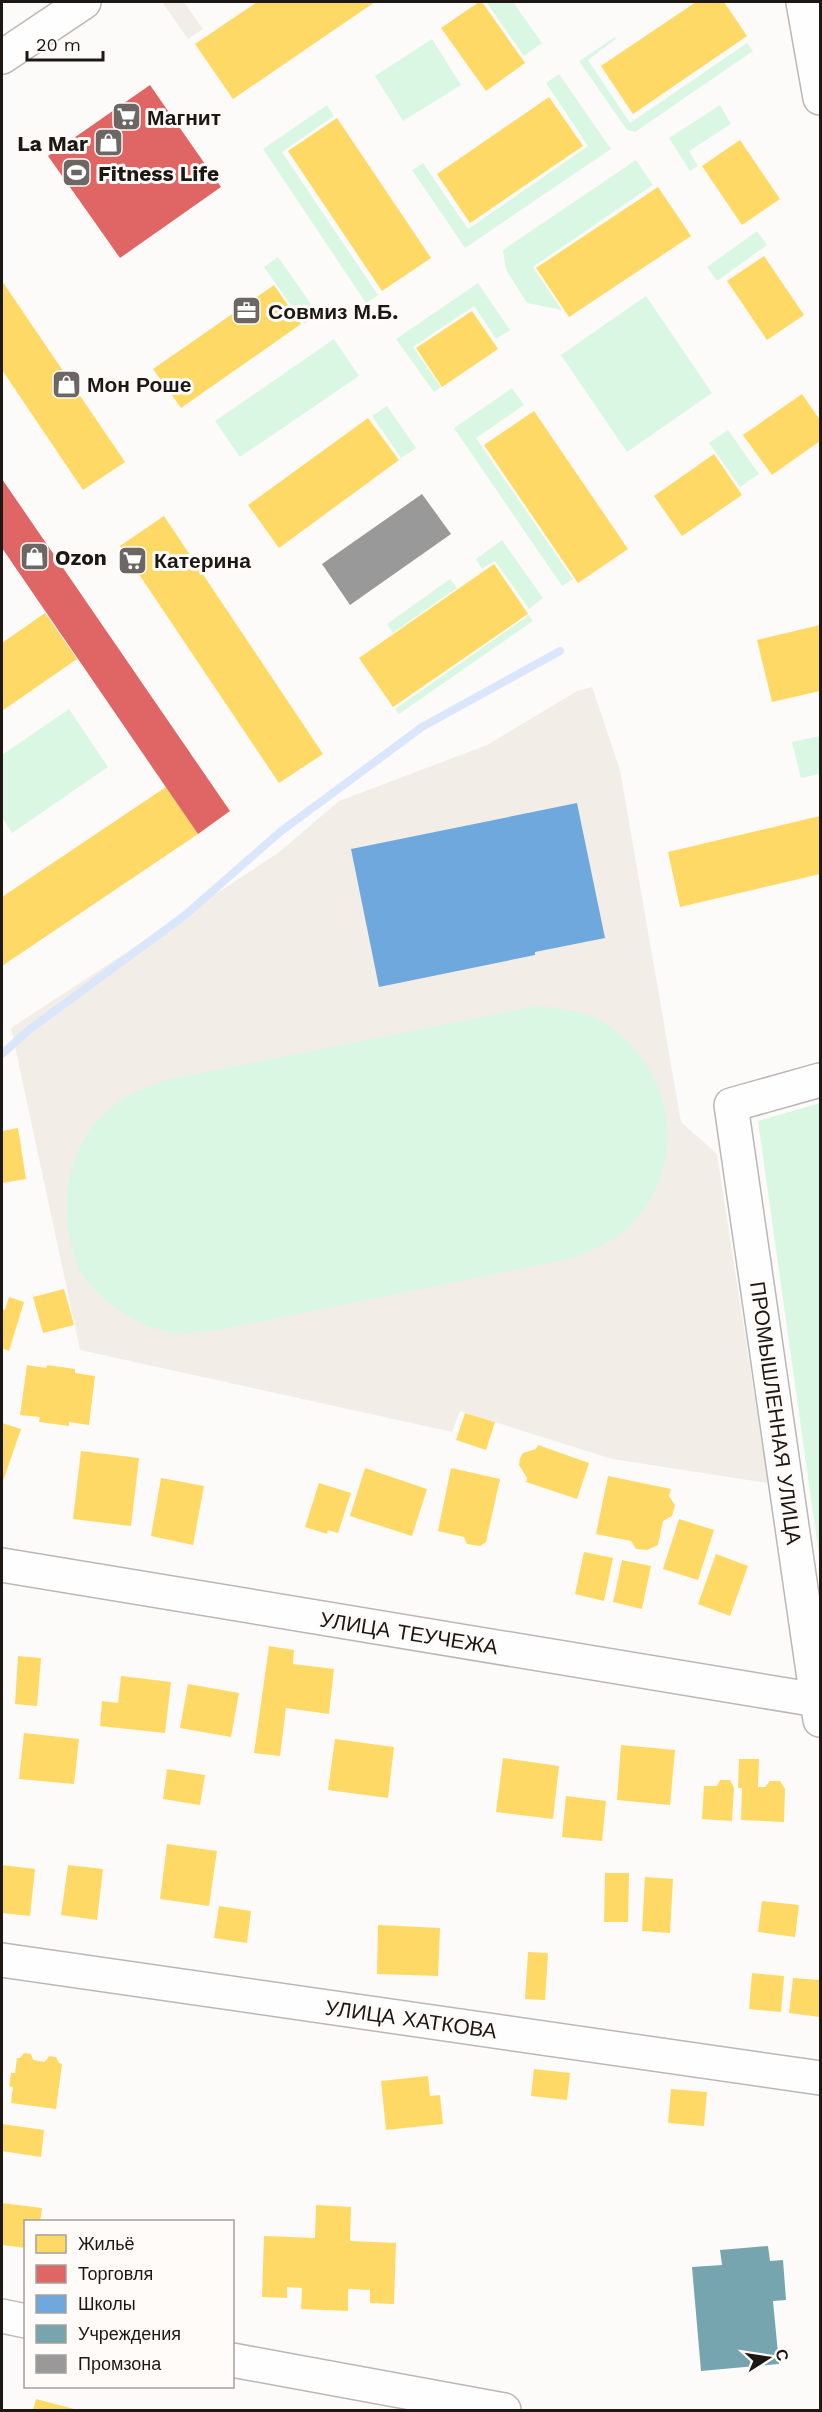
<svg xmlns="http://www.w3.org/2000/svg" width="822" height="2412" font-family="'Work Sans',sans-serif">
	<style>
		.built { fill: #f3ede8 }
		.green { fill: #daf7e4 }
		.homes { fill: #ffd966 }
		.shops { fill: #e06666 }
		.schools { fill: #6fa8dc }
		.public { fill: #76a5af }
		.industry { fill: #999 }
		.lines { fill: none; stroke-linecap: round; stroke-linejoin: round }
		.stream { stroke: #d9e6fb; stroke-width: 8 }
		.minor-casing { stroke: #bab7b4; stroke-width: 36 }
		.minor { stroke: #fffefe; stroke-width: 33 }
		.labels { text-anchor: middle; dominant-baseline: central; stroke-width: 6; stroke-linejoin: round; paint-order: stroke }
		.poi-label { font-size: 21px; font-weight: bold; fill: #1e1814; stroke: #fefbf8; text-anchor: start }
		.street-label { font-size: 21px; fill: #1e1814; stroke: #fefbf8 }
	</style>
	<rect width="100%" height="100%" fill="#fdfbf9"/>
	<g class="built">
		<polygon points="162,2 184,2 203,29 188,39"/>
		<polygon points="592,687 620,770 681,1122 717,1154 768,1483 612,1459 460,1411 452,1432 80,1350 11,1028 278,853 339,801 487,745 577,691"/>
	</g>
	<g class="green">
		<polygon points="486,2 513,2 542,43 524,56"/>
		<polygon points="615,37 616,39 588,60 630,123 747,43 753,51 635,132 627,130 579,61"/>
		<polygon points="432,39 461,85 403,121 375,76"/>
		<polygon points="559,74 611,149 465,248 412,170 423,163 468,229 588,146 546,83"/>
		<polygon points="327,105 334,116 282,152 378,295 366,303 263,149"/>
		<polygon points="720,105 731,124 689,151 698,166 690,171 669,138"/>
		<polygon points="636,160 653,185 533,267 562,310 527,303 506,270 503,250"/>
		<polygon points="757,231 767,245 717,281 707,267"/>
		<polygon points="278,257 318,314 304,324 264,267"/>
		<polygon points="478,283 510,330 496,339 474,306 413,347 441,387 434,392 396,339"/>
		<polygon points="646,296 712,393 627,452 561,355"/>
		<polygon points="334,339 359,376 240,457 215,421"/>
		<polygon points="512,388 524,405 476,438 573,579 562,586 454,428"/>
		<polygon points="387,406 416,448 401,458 372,416"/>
		<polygon points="728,430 759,474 740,487 709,443"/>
		<polygon points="502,540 543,598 529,609 495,561 482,569 476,559"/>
		<polygon points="450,579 457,588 393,633 387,624"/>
		<polygon points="529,615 533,621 399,714 395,709"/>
		<polygon points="69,709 108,767 12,833 2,817 2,755"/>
		<polygon points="820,736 820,774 801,778 792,742"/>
		<path d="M 537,1006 C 559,1008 584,1010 603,1022 C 676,1069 691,1164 629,1227 C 613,1243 590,1251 569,1259 L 219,1330 C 201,1332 182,1335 164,1331 C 148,1328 132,1319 119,1310 C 107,1302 95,1292 86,1280 C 76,1267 71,1248 69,1233 C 61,1186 74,1137 113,1106 C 129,1093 147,1087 166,1080 Z"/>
		<polygon points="820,1103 820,1563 758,1121"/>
	</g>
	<g class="homes">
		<polygon points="257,2 375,2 233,99 195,44"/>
		<polygon points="479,2 482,2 525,63 486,91 441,28"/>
		<polygon points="696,2 724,2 747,36 633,114 601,66"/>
		<polygon points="549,97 583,146 470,223 437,174"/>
		<polygon points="337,118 431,258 382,291 288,151"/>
		<polygon points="740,140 780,199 742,225 702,166"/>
		<polygon points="658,187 691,236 569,317 536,268"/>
		<polygon points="764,256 804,315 767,340 727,281"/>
		<polygon points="2,281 125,462 83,490 2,370"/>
		<polygon points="274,285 301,324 181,408 153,369"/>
		<polygon points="472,311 498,349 442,387 416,348"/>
		<polygon points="802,394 820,420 820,441 772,475 743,435"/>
		<polygon points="534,411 628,549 578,583 484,445"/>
		<polygon points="368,418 399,460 279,548 248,505"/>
		<polygon points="714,454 742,495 682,536 654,496"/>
		<polygon points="164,516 323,754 279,783 120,546"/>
		<polygon points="494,564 528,614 393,707 359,658"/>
		<polygon points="45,613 77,659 2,711 2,643"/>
		<polygon points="820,625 820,691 772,702 757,640"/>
		<polygon points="166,787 198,834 2,966 2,897"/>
		<polygon points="820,816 820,874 680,907 668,852"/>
		<polygon points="18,1128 26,1179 2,1183 2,1131"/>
		<polygon points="64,1289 74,1325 43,1333 33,1297"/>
		<polygon points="9,1297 24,1302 9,1351 2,1348 2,1309 5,1310"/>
		<polygon points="27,1365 46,1368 47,1365 75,1369 75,1373 95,1376 89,1425 69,1422 69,1426 39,1422 40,1417 20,1415"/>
		<polygon points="465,1413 495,1422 486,1450 456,1440"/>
		<polygon points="2,1423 21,1429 2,1484"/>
		<polygon points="538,1445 589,1463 577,1499 526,1482 527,1478 519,1465 520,1458 523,1453 536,1449"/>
		<polygon points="81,1451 139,1458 131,1526 73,1519"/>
		<polygon points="365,1468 427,1489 412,1536 350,1516"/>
		<polygon points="451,1468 500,1479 486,1542 480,1546 467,1544 464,1537 438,1531"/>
		<polygon points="608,1476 671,1489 669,1496 675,1505 672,1516 663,1521 658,1545 647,1550 636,1549 631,1541 596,1534"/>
		<polygon points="161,1478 204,1486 193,1545 151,1536"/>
		<polygon points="319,1483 351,1493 338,1533 328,1530 327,1534 305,1527"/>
		<polygon points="679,1519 714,1530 698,1580 663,1569"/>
		<polygon points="584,1552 613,1558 604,1601 575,1594"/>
		<polygon points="716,1554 748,1566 730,1616 698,1604"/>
		<polygon points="622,1560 651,1566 642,1609 613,1602"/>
		<polygon points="269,1646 294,1650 293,1664 334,1669 329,1714 286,1708 280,1756 254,1753"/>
		<polygon points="18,1656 41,1658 37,1706 15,1704"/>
		<polygon points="121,1676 171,1682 165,1733 100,1726 102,1701 118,1703"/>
		<polygon points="188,1684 239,1693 231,1737 180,1728"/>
		<polygon points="24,1733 79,1739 74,1784 19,1779"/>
		<polygon points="335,1739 394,1747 388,1798 328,1790"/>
		<polygon points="621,1745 675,1750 670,1805 617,1800"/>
		<polygon points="503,1758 559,1766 553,1819 496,1812"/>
		<polygon points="739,1759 759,1759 758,1787 765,1787 770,1781 780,1781 785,1789 784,1822 741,1820 742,1788 738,1788"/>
		<polygon points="167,1769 205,1775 200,1805 163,1799"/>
		<polygon points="720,1780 730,1780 734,1788 732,1821 702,1819 704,1786 717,1786"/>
		<polygon points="566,1796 606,1801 602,1841 562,1837"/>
		<polygon points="167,1844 217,1851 209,1906 160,1899"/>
		<polygon points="2,1865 35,1869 30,1916 2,1913"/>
		<polygon points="68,1865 103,1869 97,1920 61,1915"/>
		<polygon points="605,1873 629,1873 628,1922 604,1922"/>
		<polygon points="645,1877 673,1879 670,1933 642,1931"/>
		<polygon points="762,1901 799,1905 795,1937 758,1932"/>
		<polygon points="219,1906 251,1911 247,1943 214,1938"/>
		<polygon points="378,1925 440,1928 438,1976 377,1974"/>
		<polygon points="528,1952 548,1953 545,2000 525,1999"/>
		<polygon points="752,1973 784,1976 781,2012 749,2009"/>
		<polygon points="793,1978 820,1980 820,2017 789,2013"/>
		<polygon points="24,2053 31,2054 33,2060 45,2062 49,2056 56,2057 59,2063 62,2064 56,2109 11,2103 13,2087 9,2086 11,2073 15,2073 17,2058 20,2058"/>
		<polygon points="534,2069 570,2073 567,2100 531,2096"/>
		<polygon points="428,2076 430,2096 440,2095 443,2124 386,2130 381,2081"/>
		<polygon points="671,2089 707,2092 704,2126 668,2123"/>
		<polygon points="2,2124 44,2130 41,2157 2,2151"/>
		<polygon points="2,2203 42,2208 40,2222 26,2222 26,2248 2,2245"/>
		<polygon points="316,2205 351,2207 350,2241 396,2243 394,2304 370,2303 370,2290 348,2289 348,2311 301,2309 302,2288 287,2287 287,2298 262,2297 264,2236 315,2238"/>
		<polygon points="36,2399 78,2410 33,2410"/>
	</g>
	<g class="shops">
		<polygon points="150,85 221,187 120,258 48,156"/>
		<polygon points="2,479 230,811 198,834 2,548"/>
	</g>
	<polygon class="schools" points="577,803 605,938 535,952 535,955 379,987 351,849"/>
	<polygon class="public" points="768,2246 770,2261 783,2260 786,2300 773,2301 779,2364 701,2371 692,2267 722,2265 720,2250"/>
	<polygon class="industry" points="422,494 451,534 350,605 322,564"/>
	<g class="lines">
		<polyline class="stream" points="2,1054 30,1029 184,916 280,832 422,727 560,651"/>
		<defs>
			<g id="minor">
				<polyline points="803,2 820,98"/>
				<polyline points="2,57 84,2"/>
				<polyline points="2,1565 817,1700"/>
				<polyline points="820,1720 731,1105 820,1080"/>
				<polyline points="2,1960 820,2078"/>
				<polyline points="2,2316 26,2321"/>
				<polyline points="232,2360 504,2410"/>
			</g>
		</defs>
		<use href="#minor" class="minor-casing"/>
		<use href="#minor" class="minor"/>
	</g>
	<defs>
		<symbol id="supermarket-square" viewBox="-11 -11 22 22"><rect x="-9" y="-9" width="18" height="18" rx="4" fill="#6c6764" stroke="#fefbf8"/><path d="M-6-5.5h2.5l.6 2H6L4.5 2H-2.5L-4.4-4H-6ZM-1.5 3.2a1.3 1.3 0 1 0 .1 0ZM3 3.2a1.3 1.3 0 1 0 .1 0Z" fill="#fff"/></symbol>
		<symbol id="shop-square" viewBox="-11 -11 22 22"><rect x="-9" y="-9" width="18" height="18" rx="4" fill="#6c6764" stroke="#fefbf8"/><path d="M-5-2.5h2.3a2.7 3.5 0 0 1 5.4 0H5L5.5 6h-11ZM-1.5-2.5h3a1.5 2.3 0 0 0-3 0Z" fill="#fff"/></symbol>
		<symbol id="stadium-square" viewBox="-11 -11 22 22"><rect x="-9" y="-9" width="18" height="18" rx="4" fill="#6c6764" stroke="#fefbf8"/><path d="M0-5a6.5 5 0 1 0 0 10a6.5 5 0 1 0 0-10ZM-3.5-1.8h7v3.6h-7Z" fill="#fff"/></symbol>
		<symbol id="office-square" viewBox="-11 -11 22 22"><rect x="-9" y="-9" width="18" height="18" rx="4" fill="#6c6764" stroke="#fefbf8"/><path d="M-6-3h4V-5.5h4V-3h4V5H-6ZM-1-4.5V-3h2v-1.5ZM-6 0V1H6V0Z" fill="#fff"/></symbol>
	</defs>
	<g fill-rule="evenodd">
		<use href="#supermarket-square" x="110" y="100" width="33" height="33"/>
		<use href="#shop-square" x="92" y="126" width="33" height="33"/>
		<use href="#stadium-square" x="60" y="156" width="33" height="33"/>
		<use href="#office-square" x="230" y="294" width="33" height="33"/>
		<use href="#shop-square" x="50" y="368" width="33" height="33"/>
		<use href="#shop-square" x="18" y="540" width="33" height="33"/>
		<use href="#supermarket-square" x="116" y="544" width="33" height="33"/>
	</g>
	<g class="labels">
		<g class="poi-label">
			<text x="147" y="117">Магнит</text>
			<text x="88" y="143" text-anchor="end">La Mar</text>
			<text x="98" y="173">Fitness Life</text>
			<text x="268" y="311">Совмиз М.Б.</text>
			<text x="87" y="384">Мон Роше</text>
			<text x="55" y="557">Ozon</text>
			<text x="154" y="560">Катерина</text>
		</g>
		<g class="street-label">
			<text transform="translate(776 1413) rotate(82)">ПРОМЫШЛЕННАЯ УЛИЦА</text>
			<text transform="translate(409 1633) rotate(9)">УЛИЦА ТЕУЧЕЖА</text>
			<text transform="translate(411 2019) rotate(8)">УЛИЦА ХАТКОВА</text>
		</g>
	</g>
	<rect width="822" height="2412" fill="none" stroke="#1e1814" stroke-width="6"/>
	<rect x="24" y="2220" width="210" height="168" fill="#fefbf8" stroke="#a4a09d" stroke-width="1.5"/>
	<rect x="36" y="2235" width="30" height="18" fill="#ffd966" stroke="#a4a09d" stroke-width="1.5"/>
	<text x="78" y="2250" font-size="18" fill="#1e1814">Жильё</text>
	<rect x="36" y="2265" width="30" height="18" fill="#e06666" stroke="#a4a09d" stroke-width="1.5"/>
	<text x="78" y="2280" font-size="18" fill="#1e1814">Торговля</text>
	<rect x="36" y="2295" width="30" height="18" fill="#6fa8dc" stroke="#a4a09d" stroke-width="1.5"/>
	<text x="78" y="2310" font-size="18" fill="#1e1814">Школы</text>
	<rect x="36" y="2325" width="30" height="18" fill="#76a5af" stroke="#a4a09d" stroke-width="1.5"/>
	<text x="78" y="2340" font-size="18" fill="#1e1814">Учреждения</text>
	<rect x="36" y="2355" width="30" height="18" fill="#999999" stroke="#a4a09d" stroke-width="1.5"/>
	<text x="78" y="2370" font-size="18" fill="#1e1814">Промзона</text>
	<g transform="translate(768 2358) rotate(78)" stroke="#fefbf8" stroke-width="4.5" paint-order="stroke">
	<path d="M0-4.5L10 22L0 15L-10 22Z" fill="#1e1814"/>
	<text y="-9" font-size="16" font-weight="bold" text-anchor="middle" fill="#1e1814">С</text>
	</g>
	<path d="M27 51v9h76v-9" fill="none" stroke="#1e1814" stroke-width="3"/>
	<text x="36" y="51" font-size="18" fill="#1e1814" stroke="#fefbf8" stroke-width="4.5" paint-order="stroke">20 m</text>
</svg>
